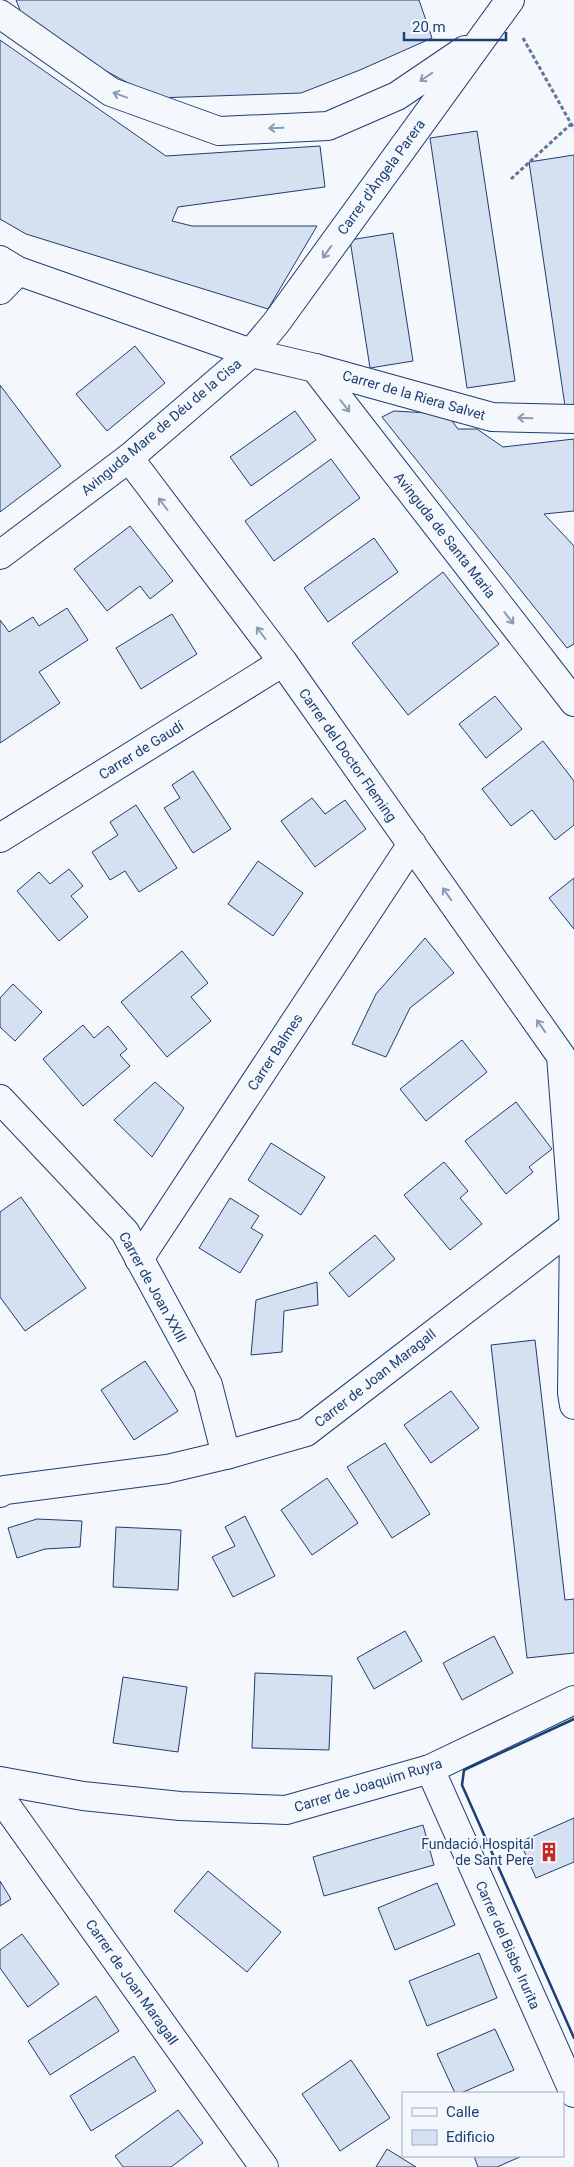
<svg xmlns="http://www.w3.org/2000/svg" width="574" height="2167" font-family="Roboto,sans-serif">
  <rect width="100%" height="100%" fill="#f4f7fb"/>
  <g fill="#d5e0f0" stroke="#1d3f73">
    <path d="M 16,0 L 419,0 L 432,38 L 360,70 L 301,93 L 156,98 L 67,50 L 24,20 Z"/>
    <path d="M 0,40 L 166,156 L 320,146 L 325,187 L 178,207 L 172,221 L 192,226 L 317,226 L 268,309 L 26,234 L 0,219 Z"/>
    <path d="M 477,131 L 515,381 L 467,388 L 430,138 Z"/>
    <path d="M 574,155 L 574,404 L 565,406 L 529,162 Z"/>
    <path d="M 393,233 L 413,361 L 370,368 L 350,240 Z"/>
    <path d="M 135,346 L 165,383 L 107,431 L 76,394 Z"/>
    <path d="M 0,385 L 61,466 L 0,512 Z"/>
    <path d="M 295,411 L 316,440 L 251,486 L 230,457 Z"/>
    <path d="M 394,411 L 447,414 L 458,429 L 477,429 L 503,447 L 574,439 L 574,511 L 544,514 L 574,546 L 574,644 L 567,648 L 382,417 Z"/>
    <path d="M 331,459 L 360,498 L 274,561 L 245,521 Z"/>
    <path d="M 130,526 L 173,581 L 150,599 L 140,586 L 107,611 L 74,569 Z"/>
    <path d="M 374,538 L 398,572 L 328,622 L 304,588 Z"/>
    <path d="M 443,572 L 499,644 L 408,715 L 352,643 Z"/>
    <path d="M 67,608 L 88,640 L 39,672 L 60,703 L 0,743 L 0,620 L 9,632 L 33,617 L 39,626 Z"/>
    <path d="M 172,614 L 197,654 L 141,689 L 116,648 Z"/>
    <path d="M 495,696 L 522,729 L 486,758 L 459,724 Z"/>
    <path d="M 543,741 L 574,781 L 574,825 L 555,840 L 532,810 L 511,826 L 482,789 Z"/>
    <path d="M 193,771 L 231,829 L 193,853 L 164,808 L 180,798 L 172,785 Z"/>
    <path d="M 312,798 L 325,814 L 345,800 L 366,829 L 315,867 L 281,821 Z"/>
    <path d="M 136,805 L 177,868 L 139,892 L 125,871 L 110,880 L 92,852 L 118,835 L 110,822 Z"/>
    <path d="M 258,861 L 303,893 L 273,936 L 228,904 Z"/>
    <path d="M 69,869 L 83,886 L 71,896 L 88,917 L 59,941 L 17,891 L 39,872 L 50,884 Z"/>
    <path d="M 574,878 L 574,929 L 549,898 Z"/>
    <path d="M 425,938 L 454,973 L 410,1008 L 386,1057 L 352,1044 L 376,994 Z"/>
    <path d="M 182,951 L 208,983 L 191,997 L 211,1021 L 167,1057 L 121,1002 Z"/>
    <path d="M 13,984 L 42,1012 L 15,1041 L 0,1027 L 0,998 Z"/>
    <path d="M 83,1025 L 94,1038 L 108,1026 L 127,1049 L 120,1055 L 130,1066 L 83,1106 L 43,1059 Z"/>
    <path d="M 462,1040 L 487,1072 L 426,1121 L 400,1089 Z"/>
    <path d="M 155,1082 L 184,1108 L 152,1157 L 114,1120 Z"/>
    <path d="M 516,1102 L 552,1149 L 529,1167 L 533,1172 L 506,1194 L 465,1141 Z"/>
    <path d="M 271,1143 L 325,1177 L 301,1215 L 248,1180 Z"/>
    <path d="M 444,1162 L 468,1191 L 460,1198 L 482,1224 L 450,1250 L 404,1195 Z"/>
    <path d="M 21,1197 L 86,1288 L 25,1331 L 0,1297 L 0,1212 Z"/>
    <path d="M 230,1198 L 259,1216 L 251,1228 L 263,1235 L 240,1273 L 199,1248 Z"/>
    <path d="M 375,1235 L 395,1259 L 349,1297 L 329,1273 Z"/>
    <path d="M 317,1282 L 318,1305 L 284,1311 L 282,1352 L 251,1355 L 256,1300 Z"/>
    <path d="M 535,1340 L 565,1600 L 574,1599 L 574,1653 L 527,1658 L 491,1345 Z"/>
    <path d="M 145,1361 L 178,1411 L 134,1440 L 101,1390 Z"/>
    <path d="M 451,1391 L 479,1428 L 431,1463 L 404,1425 Z"/>
    <path d="M 385,1443 L 430,1514 L 392,1538 L 347,1467 Z"/>
    <path d="M 327,1478 L 358,1523 L 312,1555 L 281,1510 Z"/>
    <path d="M 245,1516 L 275,1576 L 233,1597 L 212,1557 L 235,1546 L 225,1527 Z"/>
    <path d="M 37,1519 L 82,1521 L 80,1547 L 45,1549 L 17,1558 L 8,1528 Z"/>
    <path d="M 116,1527 L 181,1530 L 178,1590 L 113,1587 Z"/>
    <path d="M 405,1631 L 422,1661 L 374,1689 L 357,1658 Z"/>
    <path d="M 494,1636 L 513,1673 L 462,1700 L 443,1663 Z"/>
    <path d="M 255,1673 L 332,1676 L 329,1750 L 252,1748 Z"/>
    <path d="M 123,1677 L 187,1687 L 178,1752 L 113,1743 Z"/>
    <path d="M 574,1818 L 574,1862 L 536,1878 L 520,1842 Z"/>
    <path d="M 423,1825 L 434,1865 L 324,1896 L 313,1857 Z"/>
    <path d="M 208,1871 L 281,1932 L 247,1972 L 174,1911 Z"/>
    <path d="M 0,1881 L 11,1899 L 0,1906 Z"/>
    <path d="M 437,1883 L 455,1925 L 395,1950 L 378,1908 Z"/>
    <path d="M 22,1934 L 59,1984 L 28,2007 L 0,1968 L 0,1950 Z"/>
    <path d="M 479,1953 L 497,1998 L 427,2026 L 409,1981 Z"/>
    <path d="M 96,1996 L 119,2031 L 50,2075 L 28,2041 Z"/>
    <path d="M 495,2029 L 514,2070 L 461,2093 L 455,2093 L 437,2054 Z"/>
    <path d="M 134,2056 L 156,2091 L 91,2131 L 70,2096 Z"/>
    <path d="M 351,2060 L 390,2118 L 340,2151 L 302,2094 Z"/>
    <path d="M 178,2110 L 203,2143 L 171,2167 L 123,2167 L 115,2156 Z"/>
    <path d="M 387,2149 L 416,2167 L 376,2167 Z"/>
    <path d="M 474,2156 L 522,2156 L 497,2167 L 478,2167 Z"/>
  </g>
  <g fill="none" stroke-linecap="round" stroke-linejoin="round">
    <defs>
      <g id="minor">
        <path d="M 0,14 L 111,92 L 219,131 L 328,126 L 397,96 L 465,50"/>
        <path d="M 0,260 L 18,271 L 251,353 L 315,368 L 492,417 L 574,419"/>
        <path d="M 0,290 L 18,271"/>
        <path d="M 315,368 L 574,702"/>
        <path d="M 129,458 L 283,662 L 561,1056 L 574,1226 L 572,1393 L 574,1405"/>
        <path d="M 0,555 L 129,458 L 251,353 L 276,323 L 510,0"/>
        <path d="M 0,838 L 283,662"/>
        <path d="M 0,1099 L 125,1232 L 208,1385 L 226,1455"/>
        <path d="M 139,1259 L 412,844"/>
        <path d="M 0,1493 L 5,1490 L 167,1469 L 226,1455 L 306,1432 L 574,1226"/>
        <path d="M 430,1769 L 574,2093"/>
        <path d="M 0,1781 L 83,1796 L 180,1806 L 286,1810 L 430,1769 L 574,1700"/>
        <path d="M 0,1797 L 264,2167"/>
      </g>
    </defs>
    <use href="#minor" stroke="#1d3f73" stroke-width="30"/>
    <g stroke="#5e769c" stroke-width="3" stroke-dasharray="4 2.5" stroke-linecap="butt">
      <path d="M 523,38 L 574,129"/>
      <path d="M 511,179 L 571,124"/>
    </g>
    <use href="#minor" stroke="#f4f7fb" stroke-width="28"/>
    <path stroke="#1d3f73" stroke-width="2.5" d="M 574,1719 L 464,1770 L 462,1785 L 574,2038"/>
  </g>
  <defs><path id="oneway-shaft" d="M-6 0H5M1.5-3L5.5 0L1.5 3" fill="none" stroke-width="1.6" stroke-linecap="round" stroke-linejoin="round" transform="scale(1.25)"/></defs>
  <g stroke="#889bb7">
    <use href="#oneway-shaft" transform="translate(426 77) rotate(146)"/>
    <use href="#oneway-shaft" transform="translate(120 95) rotate(-160)"/>
    <use href="#oneway-shaft" transform="translate(276 128) rotate(178)"/>
    <use href="#oneway-shaft" transform="translate(327 252) rotate(126)"/>
    <use href="#oneway-shaft" transform="translate(345 406) rotate(52)"/>
    <use href="#oneway-shaft" transform="translate(525 418) rotate(-178)"/>
    <use href="#oneway-shaft" transform="translate(163 504) rotate(-127)"/>
    <use href="#oneway-shaft" transform="translate(509 618) rotate(52)"/>
    <use href="#oneway-shaft" transform="translate(261 633) rotate(-127)"/>
    <use href="#oneway-shaft" transform="translate(447 894) rotate(-125)"/>
    <use href="#oneway-shaft" transform="translate(541 1026) rotate(-125)"/>
  </g>
  <defs>
    <symbol id="building-bare" viewBox="-9 -9 18 18"><path d="M-4-6H4V6H1V3H-1V6H-4ZM-2.5-4.3h1.7v1.8h-1.7ZM.8-4.3h1.7v1.8H.8ZM-2.5-1h1.7V.8h-1.7ZM.8-1h1.7V.8H.8Z" fill="#c62828" stroke="#f4f7fb" stroke-width="2.5" paint-order="stroke"/></symbol>
  </defs>
  <g fill-rule="evenodd">
    <use href="#building-bare" x="535" y="1838" width="28" height="28"/>
  </g>
  <g text-anchor="middle" stroke-width="4" stroke-linejoin="round" paint-order="stroke">
    <g font-size="14" fill="#1d3f73" stroke="#f4f7fb">
      <text transform="translate(381 177) rotate(-54)" y="5">Carrer d'Àngela Parera</text>
      <text transform="translate(414 395) rotate(16)" y="5">Carrer de la Riera Salvet</text>
      <text transform="translate(161 427) rotate(-40)" y="5">Avinguda Mare de Déu de la Cisa</text>
      <text transform="translate(445 535) rotate(52)" y="5">Avinguda de Santa Maria</text>
      <text transform="translate(141 750) rotate(-32)" y="5">Carrer de Gaudí</text>
      <text transform="translate(348 755) rotate(55)" y="5">Carrer del Doctor Fleming</text>
      <text transform="translate(275 1052) rotate(-57)" y="5">Carrer Balmes</text>
      <text transform="translate(153 1287) rotate(61)" y="5">Carrer de Joan XXIII</text>
      <text transform="translate(375 1378) rotate(-38)" y="5">Carrer de Joan Maragall</text>
      <text transform="translate(368 1785) rotate(-17)" y="5">Carrer de Joaquim Ruyra</text>
      <text transform="translate(508 1945) rotate(66)" y="5">Carrer del Bisbe Irurita</text>
      <text transform="translate(132 1982) rotate(55)" y="5">Carrer de Joan Maragall</text>
    </g>
    <g font-size="14" fill="#1d3f73" stroke="#f4f7fb" text-anchor="end">
      <text x="534" y="1849">Fundació Hospital<tspan x="534" dy="16">de Sant Pere</tspan></text>
    </g>
  </g>
  <rect x="402" y="2092" width="162" height="65" fill="#f4f7fb" stroke="#9eadc5"/>
  <rect x="412" y="2108" width="25" height="8" fill="#f4f7fb" stroke="#9eadc5"/>
  <text x="446" y="2117" font-size="15" fill="#1d3f73">Calle</text>
  <rect x="412" y="2130" width="25" height="15" fill="#d5e0f0" stroke="#9eadc5"/>
  <text x="446" y="2142" font-size="15" fill="#1d3f73">Edificio</text>
  <path d="M404 32v8h102v-8" fill="none" stroke="#1d3f73" stroke-width="2.5"/>
  <text x="412" y="32" font-size="15" fill="#1d3f73" stroke="#f4f7fb" stroke-width="4" paint-order="stroke">20 m</text>
</svg>
